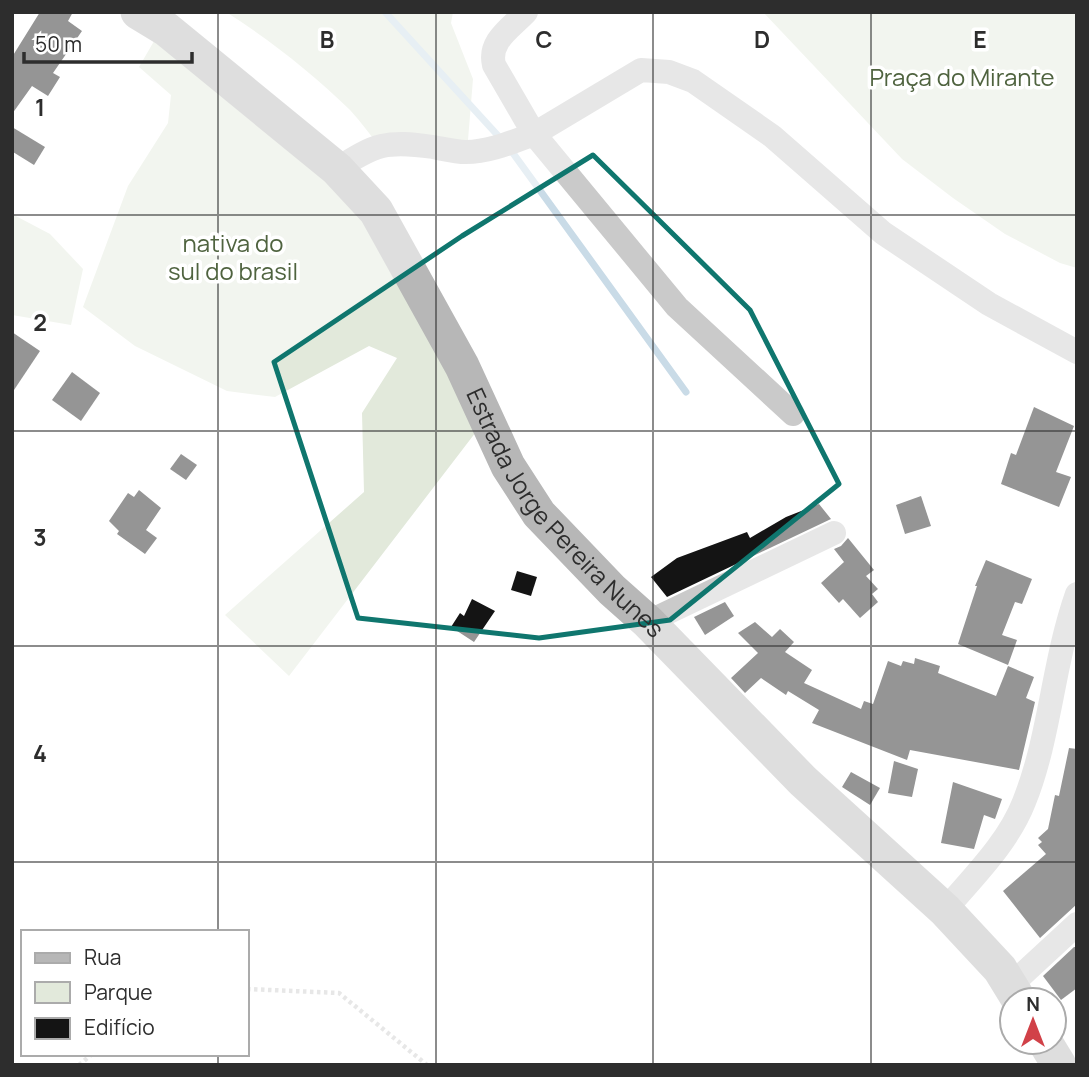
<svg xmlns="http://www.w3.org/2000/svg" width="1089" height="1077" font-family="Manrope,sans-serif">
  <rect width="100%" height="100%" fill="#fff"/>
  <g fill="#e2e9db">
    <path d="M 226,12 L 453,12 L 451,23 L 473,79 L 468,140 L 381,148 C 371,136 361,122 350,110 C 313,74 270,40 226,12 Z"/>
    <path d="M 763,12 L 1077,12 L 1077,268 L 1060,263 L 1005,234 L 953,198 L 902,159 Z"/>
    <path d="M 157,36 L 351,198 L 479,428 L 289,676 L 225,615 L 364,492 L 362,413 L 397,358 L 369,346 L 275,397 L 227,391 L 135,346 L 83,307 L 128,186 L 168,123 L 171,95 L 139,67 Z"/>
    <path d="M 12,214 L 50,234 L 83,269 L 71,325 L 12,315 Z"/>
  </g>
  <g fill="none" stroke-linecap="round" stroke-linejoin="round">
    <g stroke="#c9dbe7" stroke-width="7">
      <path d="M 385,12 L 502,140"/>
      <path d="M 510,149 L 686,392"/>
    </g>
  </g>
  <g fill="#141414">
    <path d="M 40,12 L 73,12 L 68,21 L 82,31 L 53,73 L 60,77 L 48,96 L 32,86 L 12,114 L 12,57 Z"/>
    <path d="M 12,127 L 45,147 L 34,165 L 13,152 Z"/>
    <path d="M 12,332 L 40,351 L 12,393 Z"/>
    <path d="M 72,372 L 100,393 L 81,421 L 52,400 Z"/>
    <path d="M 1034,407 L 1074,426 L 1056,472 L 1071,477 L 1059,507 L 1001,484 L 1011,453 L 1016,455 Z"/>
    <path d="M 181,454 L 197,465 L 186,480 L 170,469 Z"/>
    <path d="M 139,490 L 161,508 L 146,530 L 157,538 L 145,554 L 117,534 L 119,531 L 109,521 L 128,493 L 134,497 Z"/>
    <path d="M 921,496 L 931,526 L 905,534 L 896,505 Z"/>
    <path d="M 819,504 L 831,519 L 667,597 L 651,577 L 677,558 L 747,532 L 750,538 L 786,517 Z"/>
    <path d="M 848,538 L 874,570 L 866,576 L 878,589 L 872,594 L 878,602 L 860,618 L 843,599 L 839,603 L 821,583 L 844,562 L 834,549 L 841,546 Z"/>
    <path d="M 986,560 L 1032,579 L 1022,604 L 1015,602 L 1002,635 L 1017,640 L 1008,665 L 958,644 L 977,586 L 975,586 Z"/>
    <path d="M 517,571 L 537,577 L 531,596 L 511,590 Z"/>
    <path d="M 472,599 L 495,611 L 474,642 L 451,627 L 460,613 L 464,616 Z"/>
    <path d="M 725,602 L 734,616 L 705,635 L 694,617 Z"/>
    <path d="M 755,622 L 772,637 L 780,629 L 794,642 L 785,652 L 812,670 L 804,683 L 861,709 L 864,701 L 873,704 L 888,661 L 901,666 L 903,661 L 914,664 L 915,658 L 940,666 L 938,673 L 996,696 L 1008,666 L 1034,677 L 1026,698 L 1035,702 L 1019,770 L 910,750 L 907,760 L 812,723 L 819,710 L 788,691 L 786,695 L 761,678 L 745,693 L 731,678 L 758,653 L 738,633 Z"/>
    <path d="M 1069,748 L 1077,749 L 1077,904 L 1040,938 L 1003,891 L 1046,854 L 1038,845 L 1042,842 L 1038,838 L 1048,829 L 1055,795 L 1059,796 Z"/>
    <path d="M 894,761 L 918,769 L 912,797 L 888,793 Z"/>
    <path d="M 851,772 L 880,788 L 870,805 L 842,787 Z"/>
    <path d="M 953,782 L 1002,799 L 995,819 L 984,815 L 974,849 L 941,843 Z"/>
    <path d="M 1074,947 L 1077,947 L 1077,988 L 1061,1000 L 1043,976 Z"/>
  </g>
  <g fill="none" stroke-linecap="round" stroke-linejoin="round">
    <g stroke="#cacaca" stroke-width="4.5" stroke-dasharray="3.5 3.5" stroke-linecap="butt">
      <path d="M 247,989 L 339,993 L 427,1065"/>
      <path d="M 79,1065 L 92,1054"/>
    </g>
    <g stroke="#cacaca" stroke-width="24">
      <path d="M 526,12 C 511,28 488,41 494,65 L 534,134 L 641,70 L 669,72 L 693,81 L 772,136 L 883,233 L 989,304 L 1077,352"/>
      <path d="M 337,169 C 375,144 387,140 433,147 C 444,149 455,152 466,152 C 489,152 512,142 534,134 L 677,307 L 793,414"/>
      <path d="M 648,622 L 834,533"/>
      <path d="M 945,910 C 973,877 1008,843 1024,802 C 1050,738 1053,662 1077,594"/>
      <path d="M 1010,986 L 1077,924"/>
    </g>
    <g stroke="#b7b7b7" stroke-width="35">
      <path id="s1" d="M 138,12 L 166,29 L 337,169 L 376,211 L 462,366 L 508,466 L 539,514 L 612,590 L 648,622 L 803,781 L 945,910 L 1000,969 L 1019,1000"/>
      <path d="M 1045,1042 L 1059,1065"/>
    </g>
  </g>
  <path d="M0 0H1089V1077H0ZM 593,155 L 750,310 L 839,484 L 670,620 L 539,638 L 358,618 L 274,362 L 462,236 Z" fill="#fff" fill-opacity=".55" fill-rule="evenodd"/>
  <path fill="none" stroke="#0f766e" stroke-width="5" stroke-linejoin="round" d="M 593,155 L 750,310 L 839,484 L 670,620 L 539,638 L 358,618 L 274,362 L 462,236 Z"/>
  <path fill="none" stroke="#2d2d2d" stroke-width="2" stroke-opacity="0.55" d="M 218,12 L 218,932M 436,12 L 436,1065M 653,12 L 653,1065M 871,12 L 871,1065M 12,215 L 1077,215M 12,431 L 1077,431M 12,646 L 1077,646M 12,862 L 1077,862M 218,1054 L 218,1065"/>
  <g text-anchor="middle" stroke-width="7" stroke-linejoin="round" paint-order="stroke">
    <g font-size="24" fill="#4f633f" stroke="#fff">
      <text x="962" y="86">Praça do Mirante</text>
      <text x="233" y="252">nativa do<tspan x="233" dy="28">sul do brasil</tspan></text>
    </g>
    <g font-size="24" fill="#2d2d2d" stroke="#fff">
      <text dy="8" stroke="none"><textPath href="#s1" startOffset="670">Estrada Jorge Pereira Nunes</textPath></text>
    </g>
  </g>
  <g font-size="23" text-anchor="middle" font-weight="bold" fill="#2d2d2d" stroke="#fff" stroke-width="7" stroke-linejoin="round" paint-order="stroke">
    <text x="327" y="48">B</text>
    <text x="544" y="48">C</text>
    <text x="762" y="48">D</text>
    <text x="980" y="48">E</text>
    <text x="40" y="116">1</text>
    <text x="40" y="331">2</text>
    <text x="40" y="546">3</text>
    <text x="40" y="762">4</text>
  </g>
  <rect width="1089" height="1077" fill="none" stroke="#2d2d2d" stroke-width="28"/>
  <rect x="21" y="930" width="228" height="126" fill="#ffffff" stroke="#ababab" stroke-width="2"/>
  <rect x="35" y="953" width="35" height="10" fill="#b7b7b7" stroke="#ababab" stroke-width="2"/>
  <text x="84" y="965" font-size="21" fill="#2d2d2d">Rua</text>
  <rect x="35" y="982" width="35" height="21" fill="#e2e9db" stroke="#ababab" stroke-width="2"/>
  <text x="84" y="1000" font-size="21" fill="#2d2d2d">Parque</text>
  <rect x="35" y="1018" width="35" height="21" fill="#141414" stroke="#ababab" stroke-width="2"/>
  <text x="84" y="1035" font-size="21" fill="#2d2d2d">Edifício</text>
  <g transform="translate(1033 1021)"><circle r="33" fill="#ffffff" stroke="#ababab" stroke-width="2"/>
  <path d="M0-5L12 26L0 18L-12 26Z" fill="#d14148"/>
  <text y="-10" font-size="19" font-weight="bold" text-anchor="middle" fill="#2d2d2d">N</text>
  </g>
  <path d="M24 52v10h168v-10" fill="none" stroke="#2d2d2d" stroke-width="3.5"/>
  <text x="35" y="52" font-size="21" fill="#2d2d2d" stroke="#ffffff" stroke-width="5" paint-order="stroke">50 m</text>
</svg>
